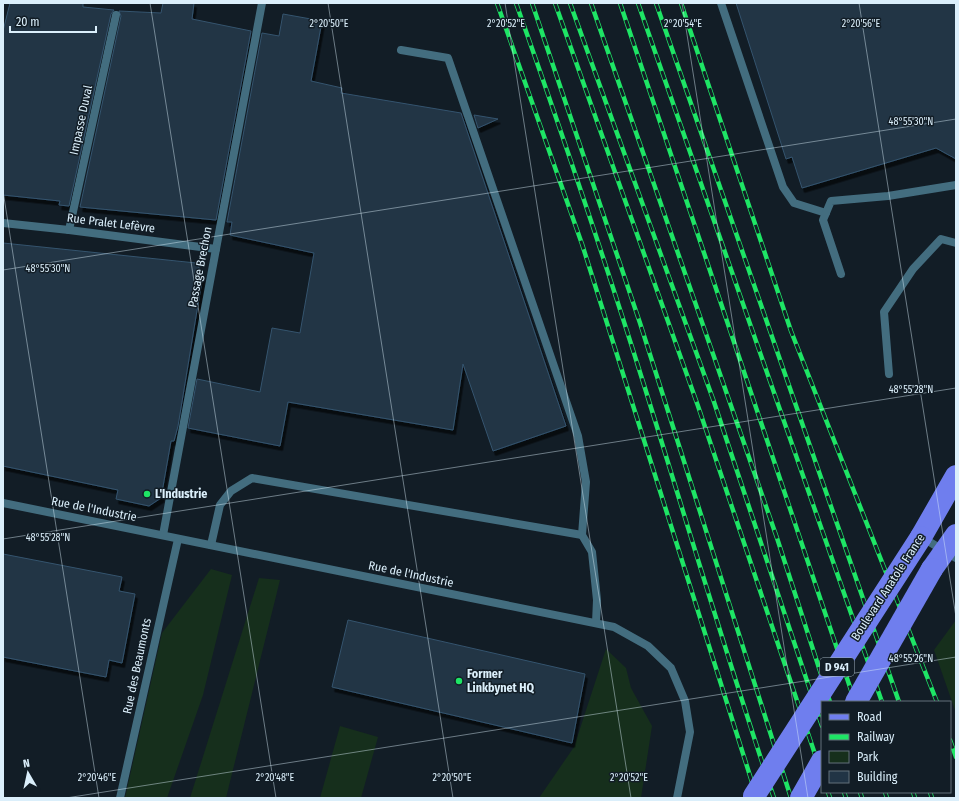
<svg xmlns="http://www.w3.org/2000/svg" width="959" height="801" font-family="'Fira Sans Condensed',sans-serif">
  <defs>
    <filter id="shadow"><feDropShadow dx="2.5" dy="4.5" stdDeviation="0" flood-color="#0009"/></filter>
  </defs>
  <rect width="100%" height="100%" fill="#121d26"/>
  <g fill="#162f1c">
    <path d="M 211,569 L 232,575 L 203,695 L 167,798 L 125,798 L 162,633 Z"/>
    <path d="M 259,578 L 280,580 L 226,798 L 190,798 Z"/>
    <path d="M 956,620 L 956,713 L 934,650 Z"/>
    <path d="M 606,649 L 626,668 L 631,688 L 652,726 L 641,798 L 539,798 L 574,747 Z"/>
    <path d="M 340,726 L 378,737 L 361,798 L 320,798 Z"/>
  </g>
  <g fill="#213445" stroke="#35546e" filter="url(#shadow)">
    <path d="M 10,3 L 83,3 L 83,7 L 114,10 L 111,14 L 69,206 L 59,205 L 60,201 L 3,195 L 3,31 Z"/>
    <path d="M 163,3 L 194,3 L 192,19 L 251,31 L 216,220 L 80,207 L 121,16 L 119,11 L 161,13 Z"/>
    <path d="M 736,3 L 956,3 L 956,159 L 936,148 L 802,188 L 792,157 L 786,159 Z"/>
    <path d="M 283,14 L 322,21 L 311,81 L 342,88 L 341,93 L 461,113 L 566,426 L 493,451 L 463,364 L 453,430 L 288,402 L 280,446 L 188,428 L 197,379 L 260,392 L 272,328 L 300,333 L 314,253 L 230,235 L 232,222 L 227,222 L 262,33 L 279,36 Z"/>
    <path d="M 474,115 L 498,119 L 478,128 Z"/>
    <path d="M 3,243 L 196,263 L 203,274 L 178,426 L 174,441 L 171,441 L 161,498 L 149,506 L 116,499 L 118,490 L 3,466 Z"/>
    <path d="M 3,554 L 122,577 L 119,591 L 135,594 L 122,663 L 109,660 L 106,677 L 3,657 Z"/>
    <path d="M 348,620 L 585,674 L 572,743 L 332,687 Z"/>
  </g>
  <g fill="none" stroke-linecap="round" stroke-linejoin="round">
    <g stroke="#436d7f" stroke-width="8">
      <path d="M 721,3 L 783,187 L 794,203 L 826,213"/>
      <path d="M 401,50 L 448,58 L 578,436 L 586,482 L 582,535"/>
      <path d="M 69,230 L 116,15"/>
      <path d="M 216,249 L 262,3"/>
      <path d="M 841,274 L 823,220 L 831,201 L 888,196 L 956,185"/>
      <path d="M 889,374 L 884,312 L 913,269 L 941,239 L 956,243"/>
      <path d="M 211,545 L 220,505 L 231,491 L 252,478 L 582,535 L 592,552 L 597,600 L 596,623"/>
    </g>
    <g stroke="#436d7f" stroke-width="8">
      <path d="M 3,223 L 69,230 L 216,249 L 163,535"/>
      <path d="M 3,503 L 614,627 L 648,646 L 671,668 L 685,701 L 690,732 L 677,798"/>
      <path d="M 923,538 L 956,558"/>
      <path d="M 120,798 L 178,539"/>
    </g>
    <g stroke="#6f7eee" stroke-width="22">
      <path d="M 921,537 L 956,476"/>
      <path d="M 932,569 L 956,535"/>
    </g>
    <defs>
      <g id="rail">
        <path d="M 497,3 L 582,244 L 757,798"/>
        <path d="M 516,3 C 561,130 604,257 644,385 C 687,523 728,661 774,798"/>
        <path d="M 532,3 L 640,323 L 791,798"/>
        <path d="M 555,3 L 698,406 L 822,775"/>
        <path d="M 570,3 L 713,399 L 822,726"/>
        <path d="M 591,3 L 777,538 L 830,702"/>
        <path d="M 620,3 L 855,702"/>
        <path d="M 638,3 L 882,702"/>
        <path d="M 656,3 L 899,702"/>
        <path d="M 681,3 L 791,331 L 937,702"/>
        <path d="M 950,740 L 956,757"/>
        <path d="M 828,792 L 830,798"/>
        <path d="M 844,792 L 846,798"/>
        <path d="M 860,792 L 862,798"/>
        <path d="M 885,792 L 887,798"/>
        <path d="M 913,792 L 915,798"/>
        <path d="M 930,792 L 932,798"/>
      </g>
    </defs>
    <use href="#rail" stroke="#1ee565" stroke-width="4.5"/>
    <use href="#rail" stroke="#121d26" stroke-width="3" stroke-dasharray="9" stroke-linecap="butt"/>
    <g stroke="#6f7eee" stroke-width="22">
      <path d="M 856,702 L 932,569"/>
      <path d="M 754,796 L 921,537"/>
      <path d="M 801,798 L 822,761"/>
    </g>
  </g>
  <path fill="none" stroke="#dbeffb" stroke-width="1" stroke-opacity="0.45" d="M 150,3 L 276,798M 328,3 L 453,798M 505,3 L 631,798M 682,3 L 808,798M 859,3 L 956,617M 3,191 L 99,798M 3,270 L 956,119M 3,539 L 956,388M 66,798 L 956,657"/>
  <g fill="#1ee565" stroke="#121d26" stroke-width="1.5">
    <circle cx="147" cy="494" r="4"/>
    <circle cx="459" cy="681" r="4"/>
  </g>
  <g text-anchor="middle" stroke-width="3" stroke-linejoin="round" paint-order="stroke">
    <rect fill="#121d26" stroke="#9fb0bb" stroke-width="1" x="820" y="658" width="34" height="18" rx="3"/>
    <g font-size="11" font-weight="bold" fill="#dbeffb">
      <text x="837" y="671">D 941</text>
    </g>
    <g font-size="12" fill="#dbeffb" stroke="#121d26">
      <text transform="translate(81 120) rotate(-78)" y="4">Impasse Duval</text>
      <text transform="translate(111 223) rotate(7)" y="4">Rue Pralet Lefèvre</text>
      <text transform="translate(200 267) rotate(-79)" y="4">Passage Brechon</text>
      <text transform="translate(94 509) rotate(11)" y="4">Rue de l'Industrie</text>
      <text transform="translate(411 574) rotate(12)" y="4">Rue de l'Industrie</text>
      <text transform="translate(888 587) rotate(-57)" y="4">Boulevard Anatole France</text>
      <text transform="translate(137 666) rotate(-78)" y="4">Rue des Beaumonts</text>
    </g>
    <g font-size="12" font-weight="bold" fill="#dbeffb" stroke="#121d26" text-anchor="start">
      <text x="155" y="498">L'Industrie</text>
      <text x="467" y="678">Former<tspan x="467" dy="14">Linkbynet HQ</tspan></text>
    </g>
  </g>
  <g font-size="10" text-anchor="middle" fill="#dbeffb" stroke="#121d26" stroke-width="3" stroke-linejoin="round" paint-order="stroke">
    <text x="329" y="27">2°20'50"E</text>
    <text x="506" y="27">2°20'52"E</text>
    <text x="683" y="27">2°20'54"E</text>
    <text x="861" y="27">2°20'56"E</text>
    <text x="911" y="125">48°55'30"N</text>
    <text x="48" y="272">48°55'30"N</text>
    <text x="911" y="393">48°55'28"N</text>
    <text x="48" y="541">48°55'28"N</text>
    <text x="911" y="662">48°55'26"N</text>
    <text x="97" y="781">2°20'46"E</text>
    <text x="275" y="781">2°20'48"E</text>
    <text x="452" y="781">2°20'50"E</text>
    <text x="629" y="781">2°20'52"E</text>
  </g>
  <rect width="959" height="801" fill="none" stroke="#dbeffb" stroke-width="8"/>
  <rect x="821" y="701" width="130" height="92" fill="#121d26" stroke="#62717b"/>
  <rect x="829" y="714" width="20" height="6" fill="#6f7eee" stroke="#62717b"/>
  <text x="857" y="721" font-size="12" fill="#dbeffb">Road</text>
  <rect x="829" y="734" width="20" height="6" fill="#1ee565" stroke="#62717b"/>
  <text x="857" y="741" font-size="12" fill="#dbeffb">Railway</text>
  <rect x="829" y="751" width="20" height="12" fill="#162f1c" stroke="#62717b"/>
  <text x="857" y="761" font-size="12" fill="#dbeffb">Park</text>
  <rect x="829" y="771" width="20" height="12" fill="#213445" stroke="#62717b"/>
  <text x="857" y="781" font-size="12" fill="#dbeffb">Building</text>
  <g transform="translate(28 773) rotate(351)" stroke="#121d26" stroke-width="3" paint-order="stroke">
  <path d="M0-3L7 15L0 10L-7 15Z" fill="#dbeffb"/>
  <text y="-6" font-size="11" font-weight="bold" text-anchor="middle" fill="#dbeffb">N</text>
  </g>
  <path d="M10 26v6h86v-6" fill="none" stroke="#dbeffb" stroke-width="2"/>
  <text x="16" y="26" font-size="12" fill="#dbeffb" stroke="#121d26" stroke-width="3" paint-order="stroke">20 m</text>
</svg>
